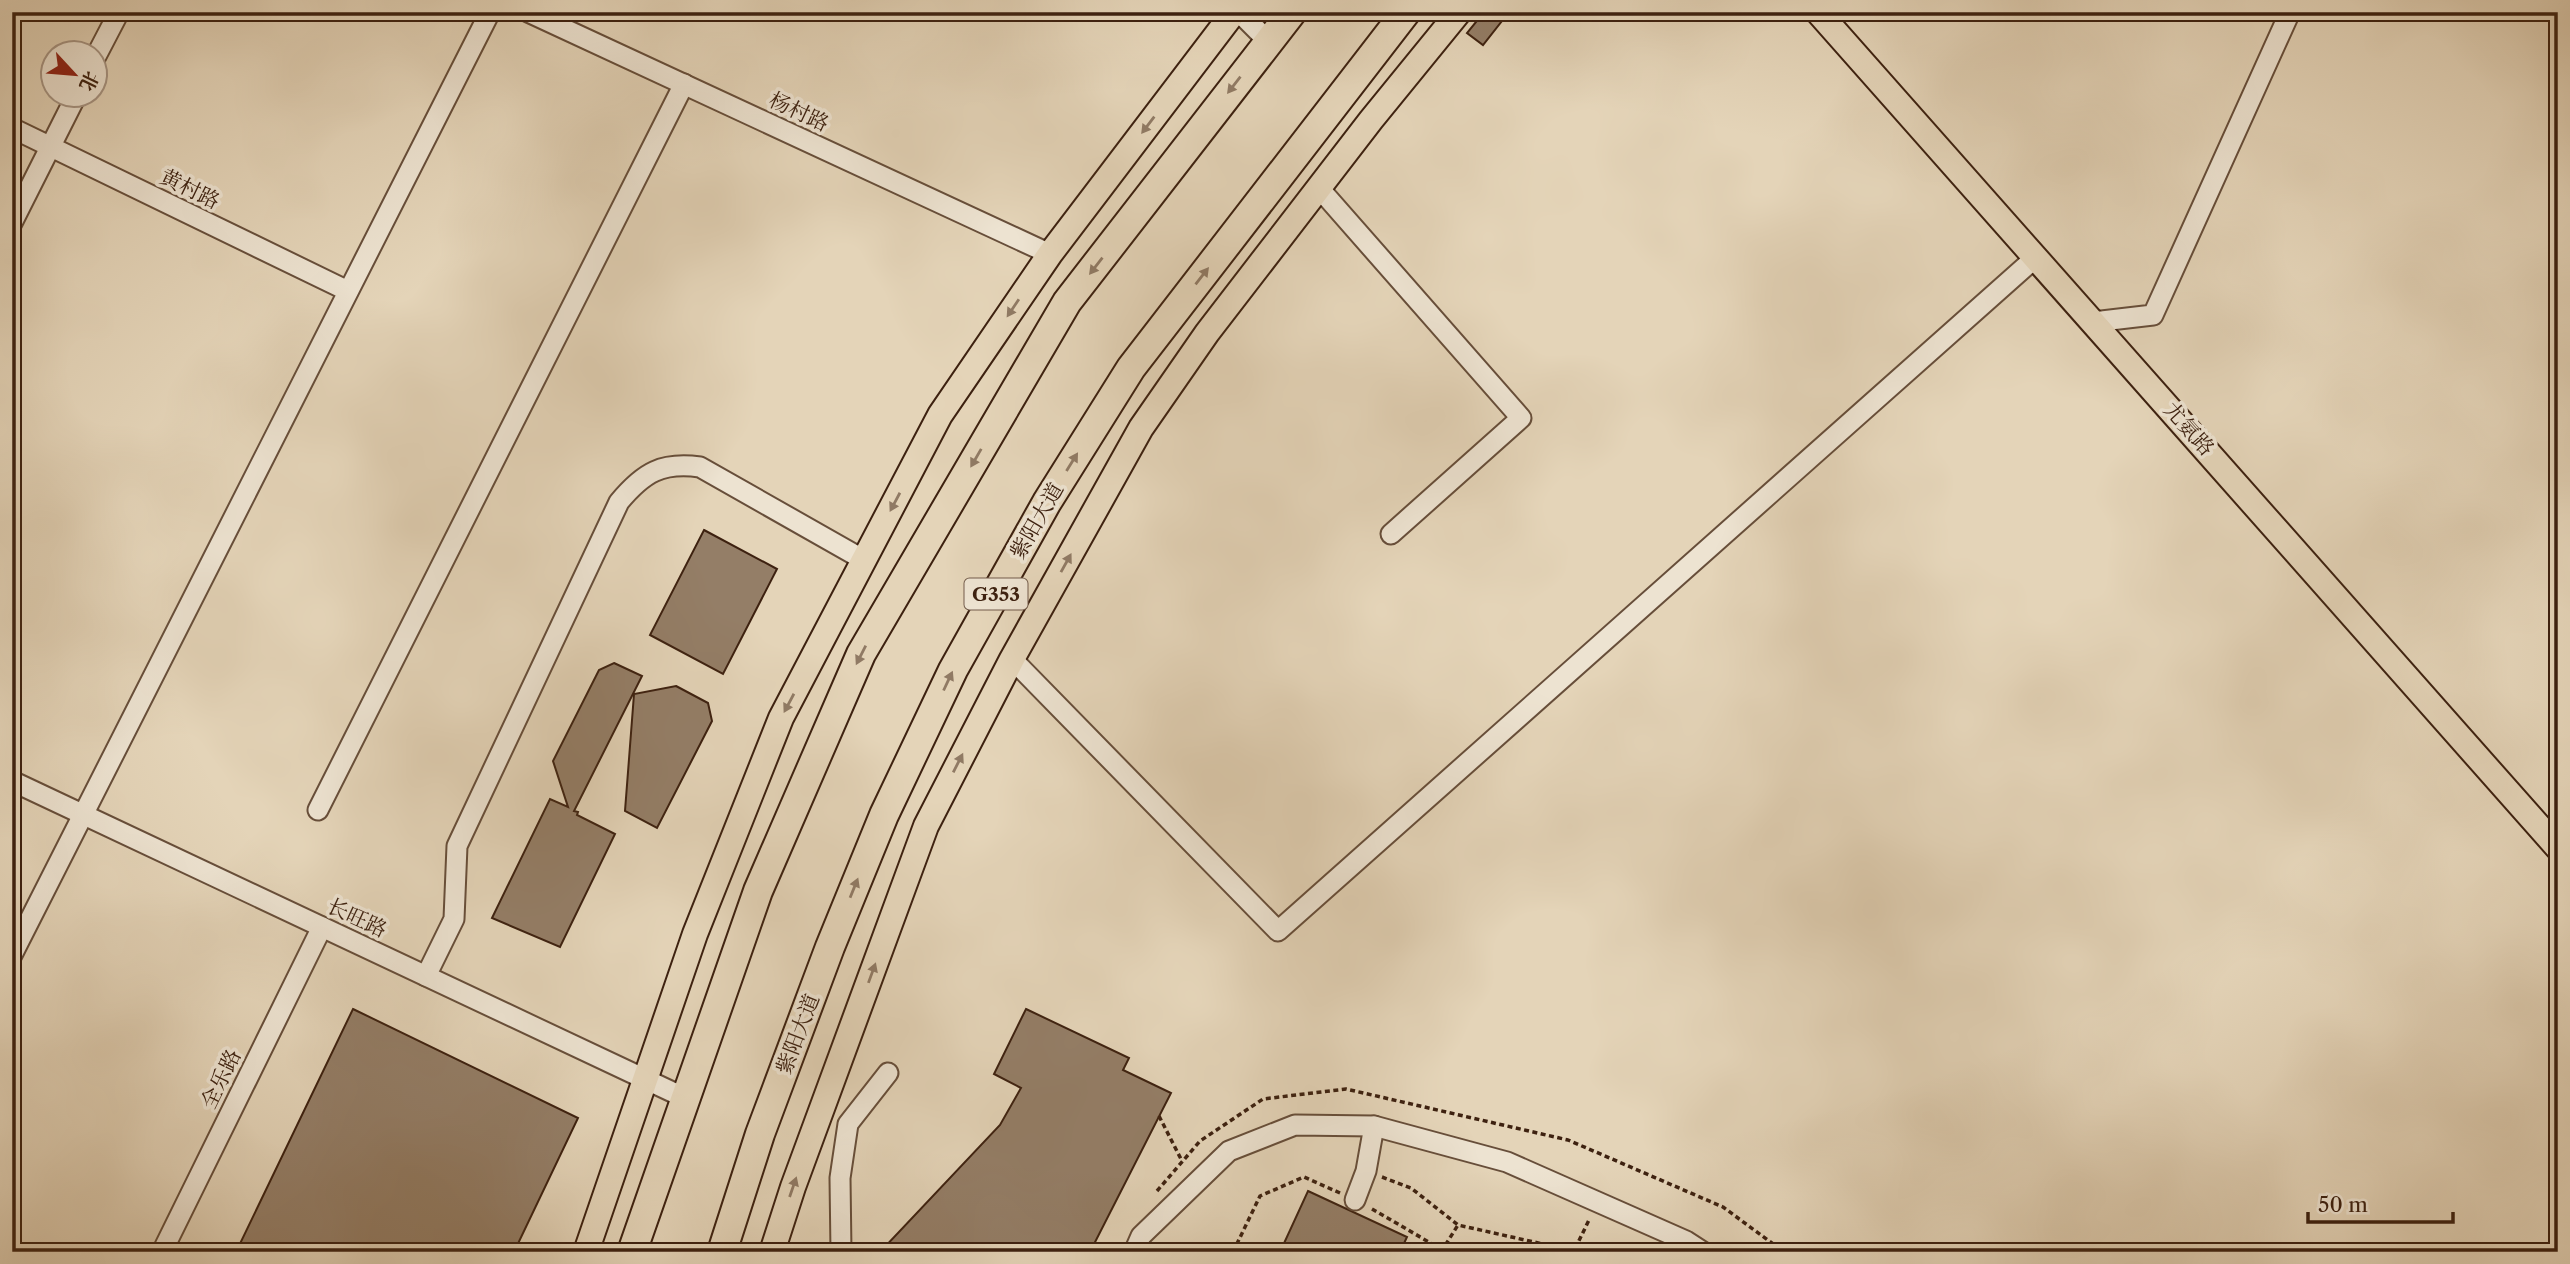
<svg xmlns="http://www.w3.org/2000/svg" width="2570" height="1264" font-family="'Libre Caslon Text','Noto Serif SC',serif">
  <rect width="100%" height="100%" fill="#e4d4b8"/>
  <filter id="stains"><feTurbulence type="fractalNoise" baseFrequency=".00286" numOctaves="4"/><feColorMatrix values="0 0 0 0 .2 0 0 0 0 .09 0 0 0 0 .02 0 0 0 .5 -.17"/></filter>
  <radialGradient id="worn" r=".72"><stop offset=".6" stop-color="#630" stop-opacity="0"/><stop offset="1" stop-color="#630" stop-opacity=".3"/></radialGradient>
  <g fill="#947e67" stroke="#3d2110" stroke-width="2">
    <path d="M 1484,12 L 1509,12 L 1483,45 L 1467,33 Z"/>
    <path d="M 704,530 L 777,569 L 723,674 L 650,635 Z"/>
    <path d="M 614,663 L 642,676 L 574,811 L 578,812 L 577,815 L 615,834 L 560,947 L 492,918 L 550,799 L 568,807 L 553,761 L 599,670 Z"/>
    <path d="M 676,686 L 708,703 L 712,721 L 657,828 L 625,811 L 634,694 Z"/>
    <path d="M 353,1009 L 578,1118 L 514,1252 L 236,1252 Z"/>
    <path d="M 1026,1009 L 1129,1058 L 1123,1070 L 1171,1093 L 1090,1252 L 880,1252 L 1000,1125 L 1021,1088 L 994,1074 Z"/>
    <path d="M 1308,1191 L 1407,1237 L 1400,1252 L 1280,1252 Z"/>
  </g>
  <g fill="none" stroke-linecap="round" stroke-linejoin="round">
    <defs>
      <g id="minor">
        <path d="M 528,12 L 1050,254"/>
        <path d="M 1239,12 L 1268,41"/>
        <path d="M 94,60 L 119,12"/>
        <path d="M 12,128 L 348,291"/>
        <path d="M 1319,188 L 1521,418 L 1391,534"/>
        <path d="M 12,223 L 77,94"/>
        <path d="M 2093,322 L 2153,315 L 2290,12"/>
        <path d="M 1012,659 L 1278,931 L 2035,258"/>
        <path d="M 12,781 L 683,1097"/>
        <path d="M 318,810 L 684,84"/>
        <path d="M 12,955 L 490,12"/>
        <path d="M 426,976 L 454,919 L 457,846 L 619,502 C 644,472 662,462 700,467 L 864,560"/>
        <path d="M 1355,1200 L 1366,1171 L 1374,1126"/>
        <path d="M 162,1252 L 322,927"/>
        <path d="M 841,1252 L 840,1178 L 848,1124 L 888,1073"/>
        <path d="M 1134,1252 L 1141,1236 L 1229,1151 L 1295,1125 L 1374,1126 L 1507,1162 L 1686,1241 L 1703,1252"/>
      </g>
      <g id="major">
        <path d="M 1818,12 L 2558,848"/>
        <path d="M 586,1252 L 695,934 L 781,718 L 940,415 L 1050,254 L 1234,12"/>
        <path d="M 772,1252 L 793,1187 L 926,826 L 1012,659 L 1141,428 L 1207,333 L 1371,120 L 1459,12"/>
      </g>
      <g id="highway">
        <path d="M 632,1252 L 758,891 L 861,654 L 1067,302 L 1292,12"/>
        <path d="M 722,1252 L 760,1134 L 830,947 L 884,815 L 953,670 L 1047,502 L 1131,368 L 1406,12"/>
      </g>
    </defs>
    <use href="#minor" stroke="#674e3a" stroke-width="23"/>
    <use href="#major" stroke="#3d2110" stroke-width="28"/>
    <use href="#highway" stroke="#3d2110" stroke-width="32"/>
    <g stroke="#3d2110" stroke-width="3.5" stroke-dasharray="5 3.5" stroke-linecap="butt">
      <path d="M 1623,12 L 1623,17"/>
      <path d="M 1159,1116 L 1182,1161"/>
      <path d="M 1382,1177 L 1411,1188 L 1458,1225 L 1574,1251 L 1589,1220"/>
      <path d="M 1157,1191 L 1200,1141 L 1263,1099 L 1346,1089 L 1568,1140 L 1723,1207 L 1784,1252"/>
      <path d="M 1372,1209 L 1446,1252"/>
      <path d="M 1233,1252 L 1260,1196 L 1304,1177 L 1340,1193"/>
      <path d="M 1441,1252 L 1458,1225"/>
    </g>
    <use href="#minor" stroke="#ede3d1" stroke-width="19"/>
    <use href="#major" stroke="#e4d4b8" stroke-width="24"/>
    <use href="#highway" stroke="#e4d4b8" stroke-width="28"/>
  </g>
  <defs><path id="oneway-solid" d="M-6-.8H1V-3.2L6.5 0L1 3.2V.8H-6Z" transform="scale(1.75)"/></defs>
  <g fill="#907a64">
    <use href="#oneway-solid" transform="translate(1234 85) rotate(128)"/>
    <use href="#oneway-solid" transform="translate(1148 125) rotate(127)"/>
    <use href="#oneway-solid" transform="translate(1096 266) rotate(128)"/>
    <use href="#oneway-solid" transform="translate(1202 276) rotate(-52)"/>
    <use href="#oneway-solid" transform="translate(1013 308) rotate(124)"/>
    <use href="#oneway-solid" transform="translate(976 458) rotate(120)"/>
    <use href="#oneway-solid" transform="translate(1072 462) rotate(-58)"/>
    <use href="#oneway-solid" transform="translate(895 502) rotate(118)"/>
    <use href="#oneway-solid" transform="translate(1066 563) rotate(-61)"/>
    <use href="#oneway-solid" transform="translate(861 655) rotate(117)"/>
    <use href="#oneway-solid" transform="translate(948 681) rotate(-65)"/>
    <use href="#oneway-solid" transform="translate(789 703) rotate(118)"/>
    <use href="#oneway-solid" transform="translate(958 763) rotate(-63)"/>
    <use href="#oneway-solid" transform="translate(854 888) rotate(-68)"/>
    <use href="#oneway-solid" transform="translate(872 973) rotate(-70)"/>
    <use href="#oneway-solid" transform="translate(793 1187) rotate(-71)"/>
  </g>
  <g text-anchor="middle" stroke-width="7" stroke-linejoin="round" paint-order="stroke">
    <rect fill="#ede3d1" stroke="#725b4a" stroke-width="2" x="964.5" y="578.5" width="63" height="31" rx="5"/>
    <g font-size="19" font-weight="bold" fill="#3d2110">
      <text x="996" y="601">G353</text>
    </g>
    <g font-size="21" fill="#3d2110" stroke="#ede3d1">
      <text transform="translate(799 112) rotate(25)" y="7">杨村路</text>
      <text transform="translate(190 189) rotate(26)" y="7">黄村路</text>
      <text transform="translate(2189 429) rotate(48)" y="7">尤氨路</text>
      <text transform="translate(1037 521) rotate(-60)" y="7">紫阳大道</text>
      <text transform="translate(357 918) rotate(25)" y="7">长旺路</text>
      <text transform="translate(798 1034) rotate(-69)" y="7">紫阳大道</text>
      <text transform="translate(221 1079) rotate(-64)" y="7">全乐路</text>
    </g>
  </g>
  <rect width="2570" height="1264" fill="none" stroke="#e4d4b8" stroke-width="42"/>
  <rect x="14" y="14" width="2542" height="1236" fill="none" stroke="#3d2110" stroke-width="3.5"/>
  <rect x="21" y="21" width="2528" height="1222" fill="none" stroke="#3d2110" stroke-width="2"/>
  <g transform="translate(74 74) rotate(116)"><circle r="33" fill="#ede3d1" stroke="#a79584" stroke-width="2"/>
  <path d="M0-5L12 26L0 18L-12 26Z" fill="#8f2418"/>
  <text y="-10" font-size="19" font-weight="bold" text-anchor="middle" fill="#3d2110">北</text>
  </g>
  <path d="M2308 1212v10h145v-10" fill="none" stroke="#3d2110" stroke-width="3.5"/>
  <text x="2318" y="1212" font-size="21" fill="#3d2110" stroke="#ede3d1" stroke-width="5" paint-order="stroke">50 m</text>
  <rect width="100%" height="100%" filter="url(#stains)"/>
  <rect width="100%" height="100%" fill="url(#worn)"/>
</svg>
